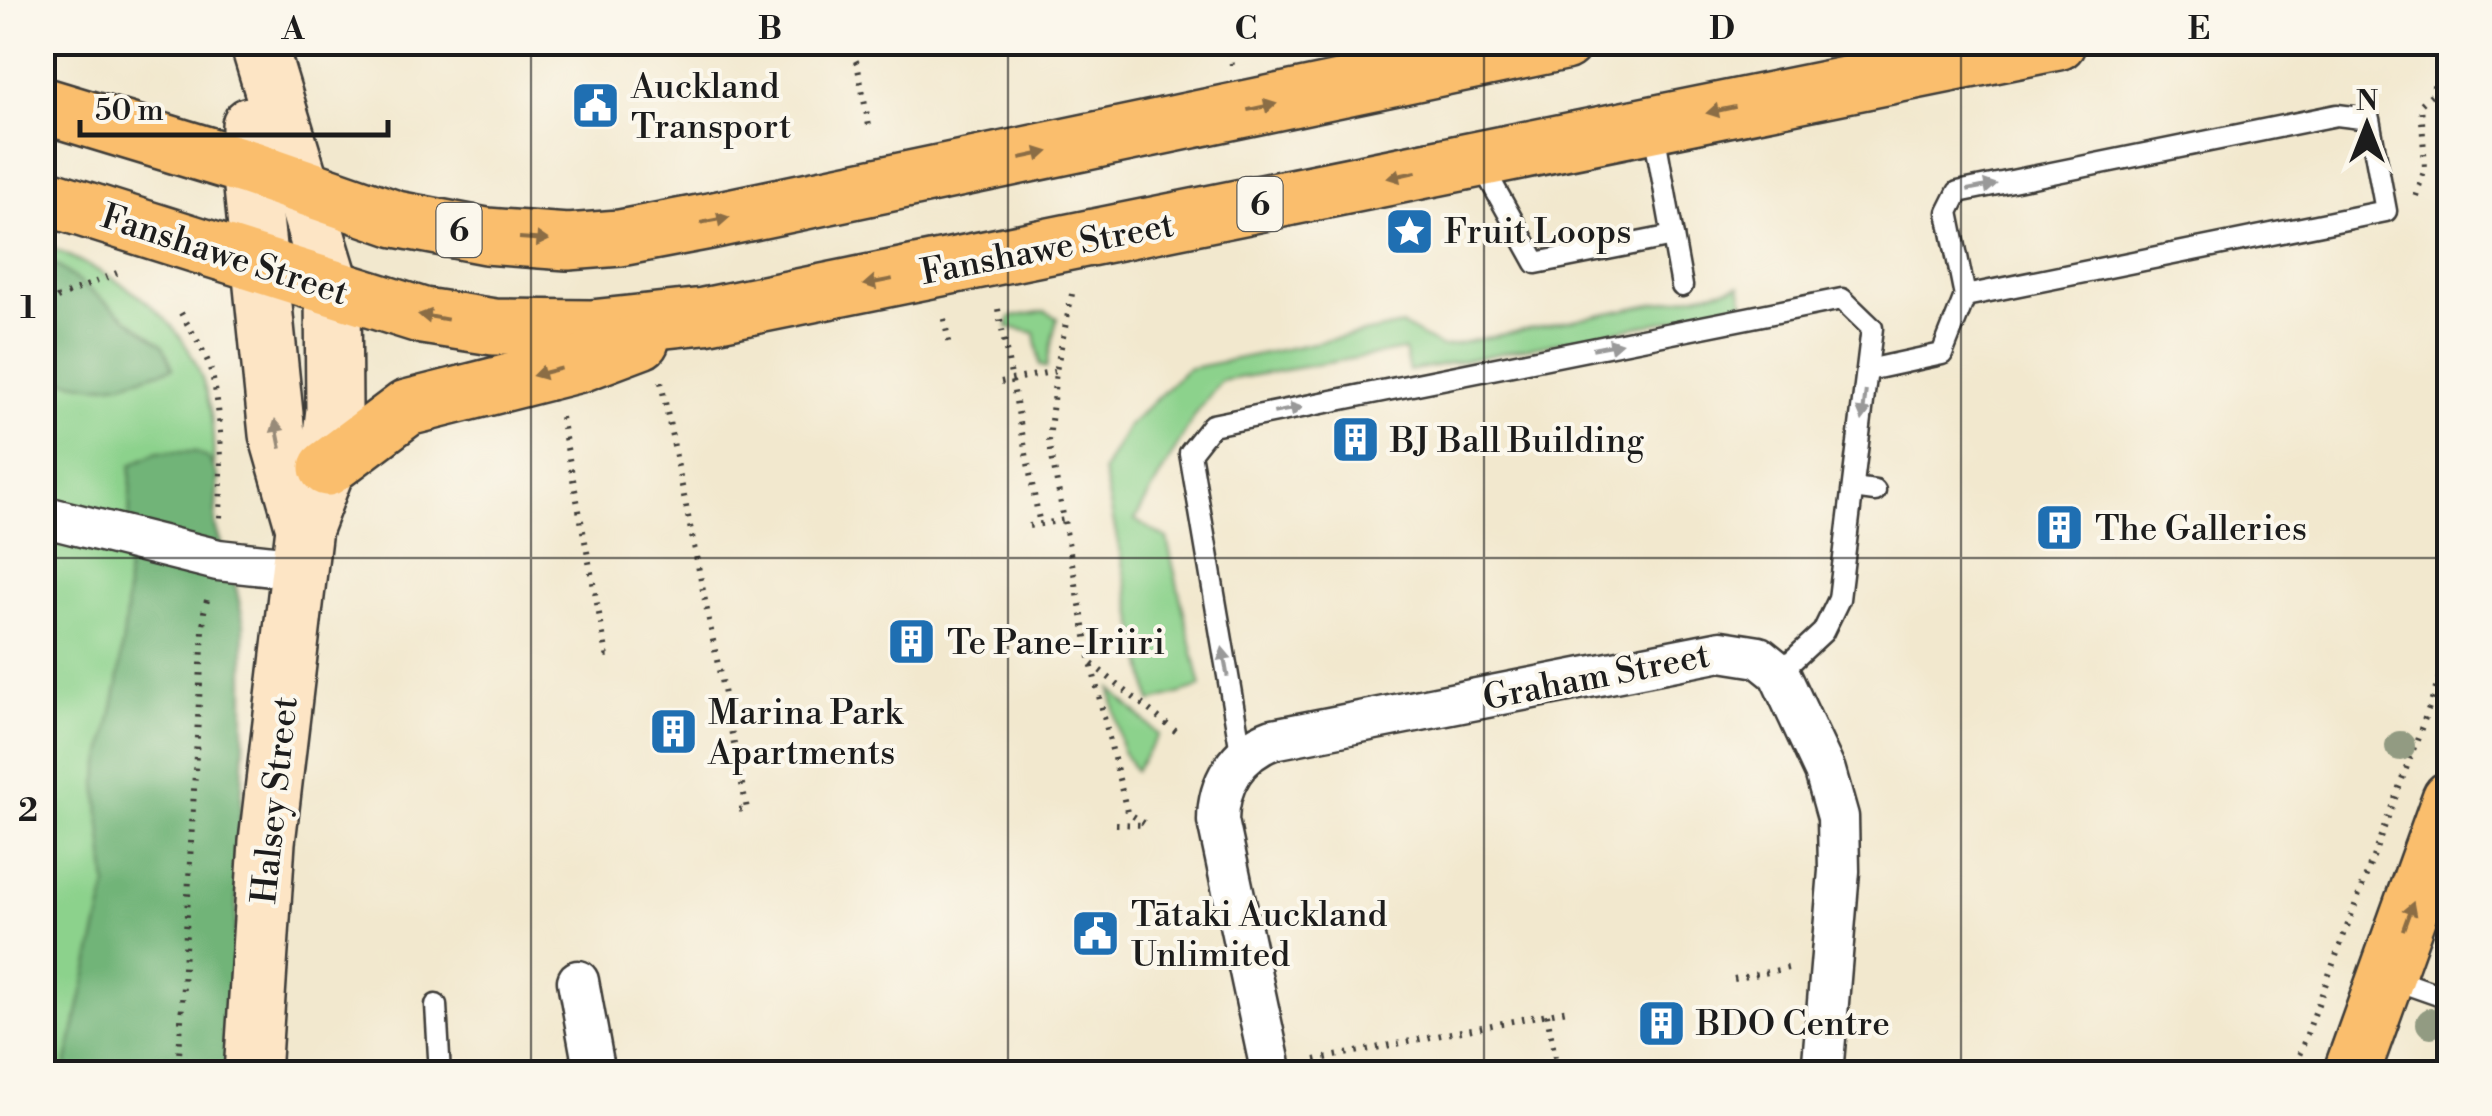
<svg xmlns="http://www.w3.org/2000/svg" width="2492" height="1116" font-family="'Libre Bodoni',serif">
  <rect width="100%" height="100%" fill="#fbf7ec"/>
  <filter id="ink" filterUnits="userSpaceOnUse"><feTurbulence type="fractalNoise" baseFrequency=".01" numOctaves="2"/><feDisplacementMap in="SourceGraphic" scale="20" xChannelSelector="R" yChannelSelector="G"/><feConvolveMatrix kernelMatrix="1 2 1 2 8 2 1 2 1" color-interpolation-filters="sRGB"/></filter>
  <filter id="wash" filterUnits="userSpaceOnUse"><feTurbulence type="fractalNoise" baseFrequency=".0048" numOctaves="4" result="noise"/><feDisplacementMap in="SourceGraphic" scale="40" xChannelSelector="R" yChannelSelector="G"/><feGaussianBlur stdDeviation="2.25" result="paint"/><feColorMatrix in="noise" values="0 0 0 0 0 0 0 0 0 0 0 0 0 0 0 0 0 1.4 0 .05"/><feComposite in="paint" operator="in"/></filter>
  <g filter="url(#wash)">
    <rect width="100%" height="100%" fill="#f2e8ce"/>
    <g fill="#8cd28c" stroke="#547754" stroke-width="2.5">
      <path d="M 43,244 C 122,280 193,314 210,409 C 214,429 213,450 214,470 L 187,1073 L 43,1074 Z"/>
      <path d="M 1740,286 L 1745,306 L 1409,371 L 1404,350 L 1221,381 L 1195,415 L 1135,520 L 1167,539 L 1201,687 L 1151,702 L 1103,471 L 1128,426 L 1187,369 L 1402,325 L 1441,347 Z"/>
      <path d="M 1045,311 L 1057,318 L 1046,368 L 1040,365 L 1035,333 L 1008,327 L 1010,317 Z"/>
      <path d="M 1111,689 L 1159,735 L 1135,771 L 1122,750 Z"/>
    </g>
    <g fill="#71b478" stroke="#46684a" stroke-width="2.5">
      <path d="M 43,255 L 163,345 L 173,368 L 122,383 L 96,386 L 43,377 Z"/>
      <path d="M 157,452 L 195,452 L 209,459 L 218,477 L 215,526 L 236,587 L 244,624 L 244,745 L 229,1073 L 64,1074 L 107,887 L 97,783 L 118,683 L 126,612 L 131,465 Z"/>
    </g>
  </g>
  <g filter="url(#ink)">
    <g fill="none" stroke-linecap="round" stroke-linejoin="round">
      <defs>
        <g id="lane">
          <path d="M 1653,126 L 1682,286"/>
          <path d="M 1479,160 L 1536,263 L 1673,236"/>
          <path d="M 1868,370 L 1942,354 L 1965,296 L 2386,211 L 2369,119 L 2337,115 L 1958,192 L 1948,212 L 1965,296"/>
          <path d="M 1853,488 L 1875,491"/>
          <path d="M 1242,758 L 1190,453 L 1212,425 L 1842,299 L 1872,328 L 1839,599 L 1823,632 L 1779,673"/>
          <path d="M 2390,978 L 2450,999"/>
          <path d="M 436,1005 L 440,1074"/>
        </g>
        <g id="street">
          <path d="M 42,516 L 218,560 L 300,569"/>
          <path d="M 578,981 L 595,1074"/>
          <path d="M 1272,1074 L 1218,821 C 1218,784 1237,752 1273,739 L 1721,651 L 1759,657 L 1779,673 L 1825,771 L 1838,817 L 1839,871 L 1822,1074"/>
        </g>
        <g id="secondary">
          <path d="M 250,125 L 250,168 L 277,434 L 304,528"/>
          <path d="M 252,1074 L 267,842 L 304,528 L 327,468 L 334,410 L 333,289 L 258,42"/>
        </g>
        <g id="primary">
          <path d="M 42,105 L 250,168 L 396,219 L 486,236 L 568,242 L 620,238 L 710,221 L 1564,42"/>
          <path d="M 42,196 L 423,316 L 494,327 L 591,328 L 704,316 L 2058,42"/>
          <path d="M 327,468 L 407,408 L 580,364 L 641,341"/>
          <path d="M 2351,1074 L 2450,799"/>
        </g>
      </defs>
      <use href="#lane" stroke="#3c3b37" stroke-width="25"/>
      <use href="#street" stroke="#3c3b37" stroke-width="45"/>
      <use href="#secondary" stroke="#3c3b37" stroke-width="60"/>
      <use href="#primary" stroke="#3c3b37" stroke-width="60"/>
      <g stroke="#3c3b37" stroke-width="6" stroke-dasharray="2.5 8" stroke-linecap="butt">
        <path d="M 846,42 L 857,63 L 869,126"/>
        <path d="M 1228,42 L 1232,65"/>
        <path d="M 2345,42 L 2347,54 L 2402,42"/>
        <path d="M 2416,196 L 2425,168 L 2421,104 L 2432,94 L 2443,49 L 2426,42"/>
        <path d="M 1072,294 L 1056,371 L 1049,441 L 1091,663 L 1127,812 L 1147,825"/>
        <path d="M 998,309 L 1040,525"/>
        <path d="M 42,313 L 57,298 L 117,273"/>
        <path d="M 181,313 C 190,329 201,345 208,362 C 224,407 221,472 220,520"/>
        <path d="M 944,319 L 950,347"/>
        <path d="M 661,382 L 747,809 L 736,810"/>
        <path d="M 1001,382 L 1056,371"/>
        <path d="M 561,417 L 607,655 L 610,655"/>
        <path d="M 1029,526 L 1065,520"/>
        <path d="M 1092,664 L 1179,734"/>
        <path d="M 1116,824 L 1146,825"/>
        <path d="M 1734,979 L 1788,968"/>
        <path d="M 1547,1014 L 1558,1074"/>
        <path d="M 1315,1060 L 1568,1010"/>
        <path d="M 178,1074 L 204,612 L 208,596"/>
        <path d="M 2292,1074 L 2450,651"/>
      </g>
      <use href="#lane" stroke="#fff" stroke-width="20"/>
      <use href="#street" stroke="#fff" stroke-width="40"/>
      <use href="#secondary" stroke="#fde5c5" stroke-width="55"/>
      <use href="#primary" stroke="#fabe6d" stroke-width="55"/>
    </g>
    <g fill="#929b82">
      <circle cx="2400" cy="746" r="15"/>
      <circle cx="2431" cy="1023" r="15"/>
    </g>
    <defs><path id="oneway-solid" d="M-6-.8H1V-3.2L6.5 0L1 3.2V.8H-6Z" transform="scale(2.5)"/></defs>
    <g fill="#8b6d44">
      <use href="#oneway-solid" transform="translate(1262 107) rotate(-12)"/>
      <use href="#oneway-solid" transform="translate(1721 110) rotate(168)"/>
      <use href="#oneway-solid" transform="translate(1034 155) rotate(-12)"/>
      <use href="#oneway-solid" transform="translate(1402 175) rotate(168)"/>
      <use href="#oneway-solid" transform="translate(715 220) rotate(-11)"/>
      <use href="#oneway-solid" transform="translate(534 239) rotate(4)"/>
      <use href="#oneway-solid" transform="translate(878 282) rotate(169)"/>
      <use href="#oneway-solid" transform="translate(433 317) rotate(-170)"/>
      <use href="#oneway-solid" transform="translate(547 372) rotate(166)"/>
      <use href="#oneway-solid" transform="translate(2408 916) rotate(-70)"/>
    </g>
    <g fill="#999">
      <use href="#oneway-solid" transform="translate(1982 187) rotate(-11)"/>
      <use href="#oneway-solid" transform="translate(1607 346) rotate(-11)"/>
      <use href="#oneway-solid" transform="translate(1864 406) rotate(97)"/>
      <use href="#oneway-solid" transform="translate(1288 410) rotate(-11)"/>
      <use href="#oneway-solid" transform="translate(1225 662) rotate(-100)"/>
    </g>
    <use fill="#988b79" href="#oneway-solid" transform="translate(278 434) rotate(-101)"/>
  </g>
  <path fill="none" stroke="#1c1c1c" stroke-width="2.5" stroke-opacity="0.55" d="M 531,42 L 531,1074M 1008,42 L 1008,1074M 1484,42 L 1484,1074M 1961,42 L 1961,1074M 42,558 L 2450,558"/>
  <defs>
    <symbol id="civic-square" viewBox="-11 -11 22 22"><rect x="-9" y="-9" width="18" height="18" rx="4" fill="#1f6fb2" stroke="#fbf7ec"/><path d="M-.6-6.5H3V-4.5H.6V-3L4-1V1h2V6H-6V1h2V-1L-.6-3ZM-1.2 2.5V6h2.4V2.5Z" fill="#fff"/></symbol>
    <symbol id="sight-square" viewBox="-11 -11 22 22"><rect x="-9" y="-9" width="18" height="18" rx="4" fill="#1f6fb2" stroke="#fbf7ec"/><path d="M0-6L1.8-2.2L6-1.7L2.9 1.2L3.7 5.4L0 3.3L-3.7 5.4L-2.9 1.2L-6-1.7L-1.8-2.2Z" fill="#fff"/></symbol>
    <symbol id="building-square" viewBox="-11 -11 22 22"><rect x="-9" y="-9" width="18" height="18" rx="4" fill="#1f6fb2" stroke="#fbf7ec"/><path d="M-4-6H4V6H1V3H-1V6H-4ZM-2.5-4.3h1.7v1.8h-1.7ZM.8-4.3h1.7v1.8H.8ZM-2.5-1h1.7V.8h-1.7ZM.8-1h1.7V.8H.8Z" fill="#fff"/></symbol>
  </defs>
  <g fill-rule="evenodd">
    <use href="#civic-square" x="568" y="78" width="55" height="55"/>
    <use href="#sight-square" x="1382" y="204" width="55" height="55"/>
    <use href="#building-square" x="1328" y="412" width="55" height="55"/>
    <use href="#building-square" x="2032" y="500" width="55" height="55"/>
    <use href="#building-square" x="884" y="614" width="55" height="55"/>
    <use href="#building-square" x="646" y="704" width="55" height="55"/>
    <use href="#civic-square" x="1068" y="906" width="55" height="55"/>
    <use href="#building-square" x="1634" y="996" width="55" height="55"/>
  </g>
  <g text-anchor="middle" stroke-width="8" stroke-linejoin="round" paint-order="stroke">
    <g fill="#fbf7ec" stroke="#5f5e5a" stroke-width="2.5">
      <rect x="1237.5" y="177" width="45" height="54" rx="8"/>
      <rect x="436.5" y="203" width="45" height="54" rx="8"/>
    </g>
    <g font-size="32" font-weight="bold" fill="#1c1c1c">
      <text x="1260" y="215">6</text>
      <text x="459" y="241">6</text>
    </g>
    <g font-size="35" fill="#1c1c1c" stroke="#fbf7ec" text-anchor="start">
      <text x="631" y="98">Auckland<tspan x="631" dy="40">Transport</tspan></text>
      <text x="1444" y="243">Fruit Loops</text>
      <text x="1390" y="452">BJ Ball Building</text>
      <text x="2095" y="540">The Galleries</text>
      <text x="947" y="654">Te Pane-Iriiri</text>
      <text x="708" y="724">Marina Park<tspan x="708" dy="40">Apartments</tspan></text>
      <text x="1131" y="926">Tātaki Auckland<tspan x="1131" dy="40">Unlimited</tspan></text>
      <text x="1696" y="1035">BDO Centre</text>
    </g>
    <g font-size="35" fill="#1c1c1c" stroke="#fbf7ec">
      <text transform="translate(1047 248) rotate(-11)" y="12">Fanshawe Street</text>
      <text transform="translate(225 254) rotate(18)" y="12">Fanshawe Street</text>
      <text transform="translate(1596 676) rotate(-11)" y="12">Graham Street</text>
      <text transform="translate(274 800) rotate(-84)" y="12">Halsey Street</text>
    </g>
  </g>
  <rect width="2492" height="1116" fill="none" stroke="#fbf7ec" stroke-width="110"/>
  <g transform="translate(2367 125)" stroke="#fbf7ec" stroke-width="8" paint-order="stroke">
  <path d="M0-8L18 38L0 25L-18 38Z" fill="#1c1c1c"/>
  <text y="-15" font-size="28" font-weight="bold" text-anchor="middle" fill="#1c1c1c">N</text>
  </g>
  <path d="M80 120v15h308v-15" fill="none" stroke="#1c1c1c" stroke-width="5"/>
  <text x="95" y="120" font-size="30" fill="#1c1c1c" stroke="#fbf7ec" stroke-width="8" paint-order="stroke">50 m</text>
  <rect x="55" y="55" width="2382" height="1006" fill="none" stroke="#1c1c1c" stroke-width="4"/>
  <g font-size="32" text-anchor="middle" font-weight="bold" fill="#1c1c1c">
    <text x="293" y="39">A</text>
    <text x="770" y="39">B</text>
    <text x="1246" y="39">C</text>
    <text x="1722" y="39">D</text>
    <text x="2199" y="39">E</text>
    <text x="28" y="318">1</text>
    <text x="28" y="821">2</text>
  </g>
</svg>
